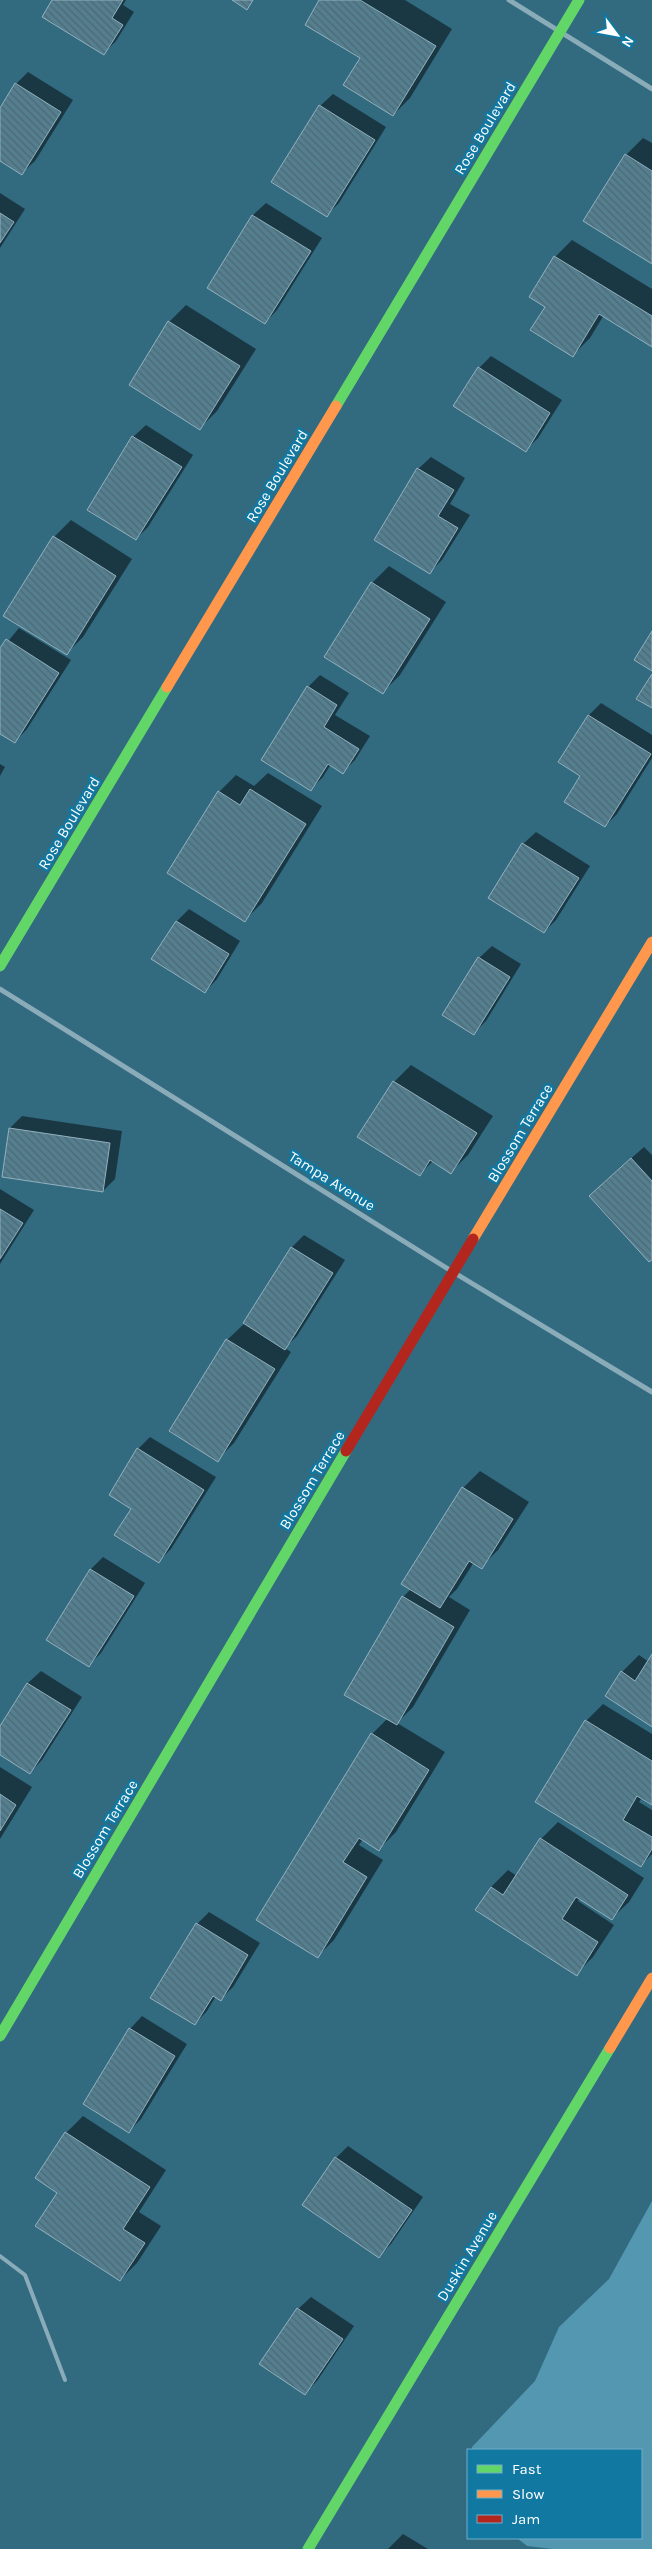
<svg xmlns="http://www.w3.org/2000/svg" width="652" height="2549" font-family="Karla,sans-serif">
  <defs>
    <pattern id="building-back-hatch" width="6" height="6" patternUnits="userSpaceOnUse" patternTransform="scale(1.25)"><rect width="6" height="6" fill="#547f90"/><path d="M-1 5l2 2M0 0l6 6M5-1l2 2" fill="none" stroke="#506871"/></pattern>
  </defs>
  <rect width="100%" height="100%" fill="#326a80"/>
  <path fill="#5497b0" d="M 652,2201 L 652,2549 L 553,2549 L 527,2546 L 517,2538 L 641,2538 L 641,2450 L 472,2450 L 472,2447 L 535,2381 L 559,2327 L 609,2279 Z"/>
  <g fill="#0007">
    <path d="M 54,0 L 126,0 L 123,5 L 134,12 L 116,41 L 103,54 Z"/>
    <path d="M 321,0 L 405,0 L 452,29 L 410,98 L 393,115 L 362,58 Z"/>
    <path d="M 28,72 L 73,100 L 35,161 L 22,173 L 0,159 L 0,110 L 16,84 Z"/>
    <path d="M 333,94 L 386,127 L 339,203 L 327,215 L 320,106 Z"/>
    <path d="M 643,138 L 652,143 L 652,263 L 626,155 Z"/>
    <path d="M 0,193 L 25,209 L 0,248 Z"/>
    <path d="M 266,203 L 322,238 L 277,310 L 265,323 L 208,287 L 253,215 Z"/>
    <path d="M 572,240 L 652,289 L 652,345 L 604,315 L 590,338 L 573,355 L 546,307 L 530,297 L 555,257 Z"/>
    <path d="M 186,305 L 256,349 L 217,411 L 200,428 L 169,322 Z"/>
    <path d="M 491,356 L 562,400 L 538,438 L 526,450 L 479,368 Z"/>
    <path d="M 146,425 L 193,455 L 148,527 L 136,539 L 133,437 Z"/>
    <path d="M 431,457 L 465,478 L 450,504 L 470,515 L 442,560 L 430,572 L 418,469 Z"/>
    <path d="M 71,520 L 132,559 L 83,637 L 66,654 L 54,537 Z"/>
    <path d="M 389,566 L 446,602 L 400,675 L 383,692 L 372,583 Z"/>
    <path d="M 19,628 L 71,660 L 27,729 L 15,742 L 0,732 L 0,651 Z"/>
    <path d="M 320,675 L 349,693 L 335,715 L 370,736 L 355,760 L 343,772 L 331,764 L 323,777 L 311,789 L 308,687 Z"/>
    <path d="M 601,703 L 652,735 L 652,758 L 617,814 L 605,826 L 582,775 L 560,761 L 589,715 Z"/>
    <path d="M 0,764 L 5,767 L 0,776 Z"/>
    <path d="M 268,773 L 322,806 L 262,903 L 245,920 L 219,792 L 236,775 L 254,786 Z"/>
    <path d="M 536,832 L 590,866 L 556,920 L 544,932 L 523,844 Z"/>
    <path d="M 189,909 L 240,941 L 217,979 L 205,992 L 177,921 Z"/>
    <path d="M 492,946 L 521,964 L 486,1021 L 474,1033 L 479,958 Z"/>
    <path d="M 411,1065 L 493,1116 L 468,1155 L 451,1172 L 433,1161 L 419,1175 L 394,1082 Z"/>
    <path d="M 22,1116 L 122,1131 L 115,1179 L 103,1191 L 10,1128 Z"/>
    <path d="M 644,1147 L 652,1155 L 652,1258 L 603,1183 Z"/>
    <path d="M 0,1189 L 34,1210 L 0,1264 Z"/>
    <path d="M 304,1235 L 345,1260 L 297,1336 L 285,1348 L 291,1352 L 234,1443 L 217,1460 L 170,1431 L 227,1340 L 245,1323 L 292,1247 Z"/>
    <path d="M 150,1437 L 216,1477 L 171,1549 L 159,1561 L 132,1509 L 138,1449 Z"/>
    <path d="M 480,1471 L 529,1502 L 498,1550 L 481,1567 L 474,1562 L 457,1589 L 449,1597 L 470,1610 L 413,1707 L 397,1723 L 445,1752 L 396,1832 L 379,1849 L 363,1839 L 359,1845 L 383,1860 L 334,1940 L 317,1957 L 372,1734 L 387,1719 L 403,1597 L 412,1588 L 463,1488 Z"/>
    <path d="M 103,1557 L 145,1583 L 101,1653 L 89,1665 L 47,1639 L 91,1569 Z"/>
    <path d="M 639,1655 L 649,1662 L 652,1657 L 652,1725 L 622,1672 Z"/>
    <path d="M 41,1671 L 82,1697 L 42,1760 L 30,1773 L 0,1754 L 0,1729 L 28,1683 Z"/>
    <path d="M 603,1704 L 652,1734 L 652,1804 L 642,1798 L 639,1802 L 652,1810 L 652,1854 L 641,1865 L 537,1801 L 586,1721 Z"/>
    <path d="M 0,1767 L 32,1787 L 0,1839 Z"/>
    <path d="M 558,1822 L 644,1878 L 629,1902 L 612,1918 L 580,1898 L 578,1901 L 614,1925 L 593,1957 L 576,1974 L 491,1887 L 508,1870 L 517,1876 L 541,1839 Z"/>
    <path d="M 209,1912 L 260,1943 L 233,1987 L 221,1999 L 216,1996 L 207,2011 L 195,2024 L 197,1924 Z"/>
    <path d="M 142,2016 L 187,2044 L 141,2119 L 129,2131 L 130,2029 Z"/>
    <path d="M 83,2116 L 166,2170 L 139,2212 L 161,2226 L 137,2263 L 120,2280 L 59,2192 L 66,2133 Z"/>
    <path d="M 348,2146 L 423,2197 L 391,2244 L 378,2257 L 336,2158 Z"/>
    <path d="M 311,2297 L 354,2326 L 317,2381 L 305,2393 L 261,2364 L 298,2309 Z"/>
    <path d="M 403,2534 L 428,2549 L 388,2549 Z"/>
  </g>
  <g fill="url(#building-back-hatch)" stroke="#92b1be">
    <path d="M 52,0 L 123,0 L 112,18 L 123,25 L 104,55 L 42,17 Z"/>
    <path d="M 232,0 L 253,0 L 247,10 Z"/>
    <path d="M 319,0 L 360,0 L 436,46 L 393,116 L 343,85 L 360,58 L 305,25 Z"/>
    <path d="M 15,83 L 61,112 L 22,175 L 0,161 L 0,108 Z"/>
    <path d="M 319,105 L 375,140 L 327,217 L 271,182 Z"/>
    <path d="M 625,154 L 652,171 L 652,264 L 583,221 Z"/>
    <path d="M 0,213 L 14,222 L 0,243 Z"/>
    <path d="M 252,215 L 311,251 L 265,324 L 207,288 Z"/>
    <path d="M 554,256 L 652,316 L 652,347 L 599,314 L 573,357 L 530,330 L 545,307 L 529,297 Z"/>
    <path d="M 168,321 L 240,366 L 200,430 L 129,385 Z"/>
    <path d="M 478,367 L 550,413 L 526,452 L 453,406 Z"/>
    <path d="M 132,436 L 182,467 L 136,540 L 87,510 Z"/>
    <path d="M 417,468 L 454,490 L 438,516 L 458,528 L 430,574 L 374,540 Z"/>
    <path d="M 53,536 L 116,576 L 67,655 L 3,616 Z"/>
    <path d="M 371,582 L 430,619 L 383,694 L 324,657 Z"/>
    <path d="M 652,631 L 652,671 L 634,660 Z"/>
    <path d="M 6,639 L 59,673 L 15,743 L 0,734 L 0,648 Z"/>
    <path d="M 652,674 L 652,708 L 636,699 Z"/>
    <path d="M 307,686 L 337,705 L 324,727 L 359,749 L 343,774 L 328,764 L 311,791 L 261,760 Z"/>
    <path d="M 588,715 L 651,754 L 605,827 L 564,802 L 580,776 L 558,762 Z"/>
    <path d="M 250,789 L 306,824 L 245,922 L 167,873 L 218,791 L 240,805 Z"/>
    <path d="M 522,843 L 579,878 L 544,933 L 488,898 Z"/>
    <path d="M 176,921 L 229,954 L 205,993 L 151,959 Z"/>
    <path d="M 478,957 L 510,977 L 474,1035 L 442,1015 Z"/>
    <path d="M 393,1081 L 477,1133 L 451,1174 L 430,1160 L 420,1176 L 357,1137 Z"/>
    <path d="M 9,1128 L 110,1143 L 103,1192 L 2,1177 Z"/>
    <path d="M 631,1158 L 652,1181 L 652,1260 L 649,1262 L 589,1196 Z"/>
    <path d="M 0,1209 L 23,1223 L 0,1259 Z"/>
    <path d="M 291,1247 L 333,1273 L 285,1350 L 243,1323 Z"/>
    <path d="M 226,1339 L 275,1369 L 218,1462 L 169,1431 Z"/>
    <path d="M 137,1448 L 204,1490 L 159,1563 L 114,1535 L 131,1509 L 109,1495 Z"/>
    <path d="M 462,1487 L 513,1519 L 482,1569 L 469,1561 L 440,1608 L 401,1584 Z"/>
    <path d="M 90,1569 L 134,1596 L 89,1667 L 46,1640 Z"/>
    <path d="M 402,1596 L 454,1627 L 397,1725 L 344,1695 Z"/>
    <path d="M 652,1654 L 652,1727 L 605,1696 L 621,1671 L 635,1681 Z"/>
    <path d="M 27,1683 L 71,1710 L 30,1774 L 0,1755 L 0,1726 Z"/>
    <path d="M 585,1720 L 652,1761 L 652,1805 L 637,1796 L 623,1820 L 652,1837 L 652,1849 L 641,1867 L 535,1802 Z"/>
    <path d="M 371,1733 L 429,1770 L 379,1851 L 359,1838 L 343,1862 L 367,1877 L 318,1958 L 256,1920 Z"/>
    <path d="M 0,1794 L 16,1805 L 0,1831 Z"/>
    <path d="M 540,1838 L 628,1895 L 612,1920 L 576,1897 L 562,1919 L 598,1942 L 577,1976 L 475,1910 L 491,1887 L 503,1895 Z"/>
    <path d="M 196,1923 L 248,1955 L 221,2001 L 213,1996 L 195,2025 L 150,1998 Z"/>
    <path d="M 129,2028 L 175,2056 L 129,2133 L 83,2104 Z"/>
    <path d="M 65,2132 L 150,2187 L 123,2229 L 145,2243 L 120,2281 L 35,2226 L 57,2193 L 35,2178 Z"/>
    <path d="M 335,2157 L 412,2210 L 379,2258 L 302,2205 Z"/>
    <path d="M 297,2308 L 343,2339 L 305,2395 L 259,2364 Z"/>
  </g>
  <g fill="none" stroke-linecap="round" stroke-linejoin="round">
    <path stroke="#8aabb8" stroke-width="4" d="M 0,2256 L 25,2275 L 65,2380"/>
    <g stroke="#8aabb8" stroke-width="5">
      <path d="M 509,0 L 652,89"/>
      <path d="M 0,989 L 453,1272 L 652,1392"/>
    </g>
    <g stroke="#63d668" stroke-width="11">
      <path d="M 336,406 L 579,0"/>
      <path d="M 0,966 L 167,687"/>
      <path d="M 0,2036 L 346,1451"/>
      <path d="M 308,2549 L 610,2048"/>
    </g>
    <g stroke="#ff974d" stroke-width="11">
      <path d="M 167,687 L 336,406"/>
      <path d="M 473,1239 L 652,942"/>
      <path d="M 610,2048 L 652,1978"/>
    </g>
    <path stroke="#b3261e" stroke-width="11" d="M 346,1451 L 473,1239"/>
  </g>
  <g text-anchor="middle" stroke-width="5" stroke-linejoin="round" paint-order="stroke">
    <g font-size="15" fill="#fff" stroke="#1178a1">
      <text transform="translate(485 128) rotate(-59)" y="5">Rose Boulevard</text>
      <text transform="translate(277 476) rotate(-59)" y="5">Rose Boulevard</text>
      <text transform="translate(69 823) rotate(-59)" y="5">Rose Boulevard</text>
      <text transform="translate(520 1133) rotate(-59)" y="5">Blossom Terrace</text>
      <text transform="translate(332 1181) rotate(32)" y="5">Tampa Avenue</text>
      <text transform="translate(312 1480) rotate(-59)" y="5">Blossom Terrace</text>
      <text transform="translate(105 1829) rotate(-59)" y="5">Blossom Terrace</text>
      <text transform="translate(467 2256) rotate(-59)" y="5">Duskin Avenue</text>
    </g>
  </g>
  <rect x="467" y="2449" width="175" height="90" fill="#1178a1" stroke="#70aec7"/>
  <rect x="477" y="2465" width="25" height="8" fill="#63d668" stroke="#70aec7"/>
  <text x="512" y="2474" font-size="15" fill="#ffffff">Fast</text>
  <rect x="477" y="2490" width="25" height="8" fill="#ff974d" stroke="#70aec7"/>
  <text x="512" y="2499" font-size="15" fill="#ffffff">Slow</text>
  <rect x="477" y="2515" width="25" height="8" fill="#b3261e" stroke="#70aec7"/>
  <text x="512" y="2524" font-size="15" fill="#ffffff">Jam</text>
  <g transform="translate(617 35) rotate(122)" stroke="#1178a1" stroke-width="4" paint-order="stroke">
  <path d="M0-4L9 19L0 12L-9 19Z" fill="#ffffff"/>
  <text y="-8" font-size="14" font-weight="bold" text-anchor="middle" fill="#ffffff">N</text>
  </g>
</svg>
